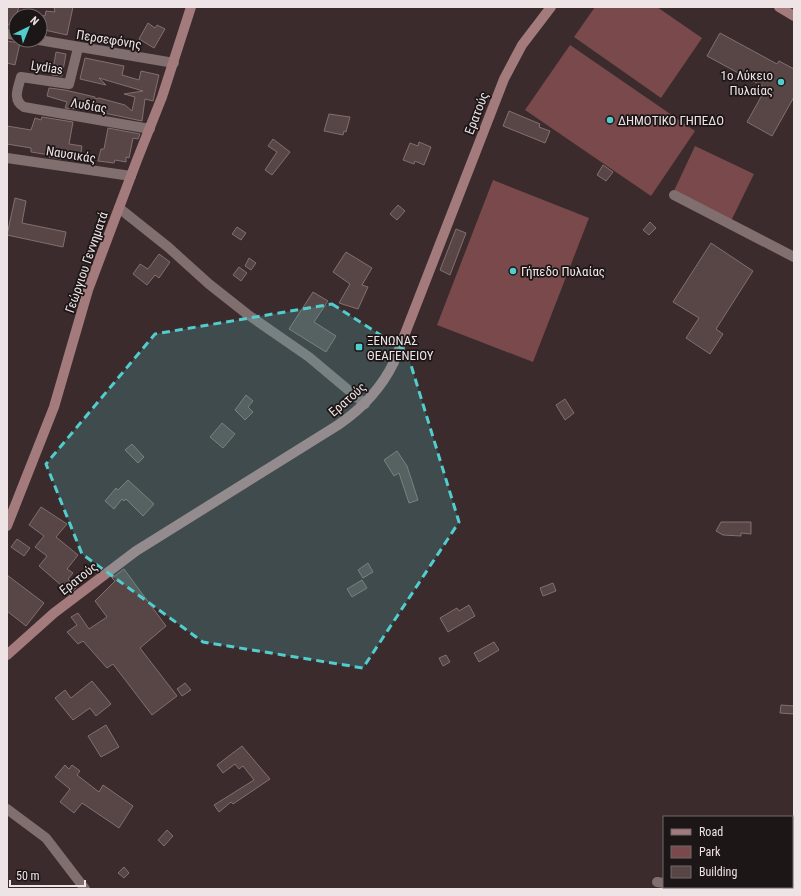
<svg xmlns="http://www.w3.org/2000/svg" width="801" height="896" font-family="'Roboto Condensed',sans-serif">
  <rect width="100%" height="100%" fill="#3b2b2c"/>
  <g fill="#79494c">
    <path d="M 595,7 L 657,7 L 702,38 L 661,98 L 574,37 Z"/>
    <path d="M 570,45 L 695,131 L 651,196 L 525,110 Z"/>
    <path d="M 695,146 L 754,174 L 731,221 L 673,193 Z"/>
    <path d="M 493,180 L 589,218 L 533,362 L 437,325 Z"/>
  </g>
  <g fill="#584647" stroke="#826f70">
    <path d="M 7,7 L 19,7 L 16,16 L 16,26 L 7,24 Z"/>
    <path d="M 54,7 L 73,7 L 67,35 L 40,29 L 40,15 L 45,16 L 46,11 L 55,12 Z"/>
    <path d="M 148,23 L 155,28 L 157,25 L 165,29 L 154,48 L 139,39 Z"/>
    <path d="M 720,33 L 777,64 L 779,61 L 794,69 L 794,97 L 772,136 L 747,122 L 766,88 L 707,56 Z"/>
    <path d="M 7,41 L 20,43 L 15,65 L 7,63 Z"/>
    <path d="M 56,52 L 66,54 L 62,76 L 52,75 Z"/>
    <path d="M 85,58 L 124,66 L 122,75 L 139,80 L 141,71 L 159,75 L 153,101 L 145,99 L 142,121 L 90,110 L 65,108 L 67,102 L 47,96 L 49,88 L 65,90 L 95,97 L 95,99 L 99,98 L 125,105 L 132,111 L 135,97 L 124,94 L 143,91 L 99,78 L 106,85 L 80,79 Z"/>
    <path d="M 509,111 L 540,124 L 539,127 L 550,131 L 545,143 L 503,126 Z"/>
    <path d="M 329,114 L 350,117 L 346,132 L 344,131 L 343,135 L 324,131 Z"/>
    <path d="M 42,117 L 73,122 L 69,144 L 82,146 L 80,159 L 62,156 L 61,159 L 49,157 L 50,155 L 31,152 L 31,148 L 7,144 L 7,126 L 31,130 L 35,118 L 41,120 Z"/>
    <path d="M 108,128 L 140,134 L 138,139 L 133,138 L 129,158 L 126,157 L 126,162 L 115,160 L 114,163 L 98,161 L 101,149 L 104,149 Z"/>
    <path d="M 273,139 L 290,152 L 272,175 L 265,170 L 277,152 L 268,146 Z"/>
    <path d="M 419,142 L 431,147 L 424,165 L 415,161 L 414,164 L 403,160 L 410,143 L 418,146 Z"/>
    <path d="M 603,165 L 613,172 L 606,181 L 597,175 Z"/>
    <path d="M 15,198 L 26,201 L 22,223 L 66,232 L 63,247 L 7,235 Z"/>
    <path d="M 398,205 L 405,211 L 397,220 L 390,214 Z"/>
    <path d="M 650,222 L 656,228 L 649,235 L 643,230 Z"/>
    <path d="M 237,227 L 246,233 L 241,240 L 232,234 Z"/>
    <path d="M 456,229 L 466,233 L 450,275 L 440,270 Z"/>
    <path d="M 711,243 L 753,271 L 716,329 L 723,334 L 710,354 L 686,338 L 699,318 L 673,302 Z"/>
    <path d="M 346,252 L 372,268 L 362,285 L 368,287 L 358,309 L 339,303 L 350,284 L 333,272 Z"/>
    <path d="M 159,254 L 170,262 L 159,278 L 155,275 L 147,285 L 133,274 L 140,264 L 148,269 Z"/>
    <path d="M 249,258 L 256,263 L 251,270 L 245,266 Z"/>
    <path d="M 239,267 L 247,273 L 241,281 L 233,275 Z"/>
    <path d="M 313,292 L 328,301 L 314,322 L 336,336 L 326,352 L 289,329 Z"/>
    <path d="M 246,395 L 253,401 L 248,407 L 253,412 L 245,420 L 235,410 Z"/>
    <path d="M 565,399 L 574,413 L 565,420 L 556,405 Z"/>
    <path d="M 222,423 L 235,434 L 223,448 L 210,437 Z"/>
    <path d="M 132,444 L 144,457 L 138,463 L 125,450 Z"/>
    <path d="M 397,451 L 407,466 L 418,500 L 409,503 L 399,473 L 394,476 L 384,460 Z"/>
    <path d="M 128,480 L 154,504 L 143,516 L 126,499 L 124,501 L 122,499 L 114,509 L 105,501 L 116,488 L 118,490 Z"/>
    <path d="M 41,507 L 67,524 L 56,537 L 78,555 L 67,569 L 73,573 L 68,579 L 77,587 L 70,593 L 39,566 L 47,556 L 35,547 L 44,536 L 29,525 Z"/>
    <path d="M 721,522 L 751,522 L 751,534 L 741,533 L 741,536 L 723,535 L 716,531 Z"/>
    <path d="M 17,539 L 30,548 L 24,556 L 11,547 Z"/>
    <path d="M 368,563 L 373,572 L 363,578 L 358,570 Z"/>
    <path d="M 124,569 L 166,626 L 140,648 L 177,696 L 152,715 L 113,664 L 107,668 L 83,641 L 78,644 L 67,632 L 77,625 L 71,617 L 78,613 L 89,629 L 107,617 L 95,601 L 115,581 L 112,578 Z"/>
    <path d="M 7,575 L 44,603 L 26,626 L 7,611 Z"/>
    <path d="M 362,580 L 367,588 L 352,597 L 347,589 Z"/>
    <path d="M 553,583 L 556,591 L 543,596 L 540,588 Z"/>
    <path d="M 469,605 L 475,616 L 448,632 L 440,618 L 457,608 L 459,611 Z"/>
    <path d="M 494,642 L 499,650 L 479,662 L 474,653 Z"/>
    <path d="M 446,655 L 450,662 L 443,666 L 439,658 Z"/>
    <path d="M 92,681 L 111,704 L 96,716 L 90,708 L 73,720 L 55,698 L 65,690 L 71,698 Z"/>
    <path d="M 185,683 L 191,690 L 182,696 L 177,689 Z"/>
    <path d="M 781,705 L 794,706 L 794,714 L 780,713 Z"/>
    <path d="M 106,725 L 119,747 L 101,757 L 88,736 Z"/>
    <path d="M 242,746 L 270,779 L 233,804 L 231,802 L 219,812 L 214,805 L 254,780 L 243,766 L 239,769 L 235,764 L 223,773 L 217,765 Z"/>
    <path d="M 65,765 L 69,769 L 72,765 L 80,771 L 77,775 L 99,792 L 103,785 L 133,806 L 119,828 L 82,803 L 74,813 L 60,802 L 70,789 L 55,777 Z"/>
    <path d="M 167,830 L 173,836 L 164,846 L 158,840 Z"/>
    <path d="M 124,867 L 129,873 L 124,878 L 118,873 Z"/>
  </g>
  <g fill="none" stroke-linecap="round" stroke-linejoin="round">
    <g stroke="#816e6f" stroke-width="10">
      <path d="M 7,34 L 16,35"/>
      <path d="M 39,40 L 174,63"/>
      <path d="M 78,48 L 69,84 L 21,77 C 18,88 12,100 24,107 L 150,129"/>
      <path d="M 7,158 L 131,176"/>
      <path d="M 674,195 L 794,257"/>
      <path d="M 119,208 L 168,247 L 209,284 L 247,314 L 309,357 L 365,404"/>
      <path d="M 7,809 L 46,838 L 85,889"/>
      <path d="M 657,882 L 664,883"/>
      <path d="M 700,887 L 719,889"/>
    </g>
    <g stroke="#a47b7d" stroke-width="10">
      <path d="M 779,7 L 794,16"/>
      <path d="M 7,526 L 54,407 L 88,290 L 137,160 L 162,97 L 191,7"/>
      <path d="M 7,655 L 54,613 L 136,551 L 338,425 C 363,408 381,389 394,362 L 504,79 L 522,45 L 551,7"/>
    </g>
  </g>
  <path fill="#52cdcd" fill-opacity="0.2" stroke="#52cdcd" stroke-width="3" stroke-dasharray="8 5" stroke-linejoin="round" d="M 332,304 L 407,352 L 459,522 L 363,668 L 203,642 L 82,554 L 46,464 L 155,334 Z"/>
  <g fill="#52cdcd" stroke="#1d1616" stroke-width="1.5">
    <circle cx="781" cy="82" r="4"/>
    <circle cx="610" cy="120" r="4"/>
    <circle cx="513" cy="271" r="4"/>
    <rect x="355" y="343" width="8" height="8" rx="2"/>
  </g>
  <g text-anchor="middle" stroke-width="3.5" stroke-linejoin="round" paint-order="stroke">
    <g font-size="13" fill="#efe4e5" stroke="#1d1616">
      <text transform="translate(109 39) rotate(9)" y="5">Περσεφόνης</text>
      <text transform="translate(47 67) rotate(9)" y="5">Lydias</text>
      <text transform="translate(89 105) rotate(10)" y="5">Λυδίας</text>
      <text transform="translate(476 113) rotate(-69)" y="5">Ερατούς</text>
      <text transform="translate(71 154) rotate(9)" y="5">Ναυσικάς</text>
      <text transform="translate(86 262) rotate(-71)" y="5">Γεώργιου Γεννηματά</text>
      <text transform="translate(347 399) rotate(-41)" y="5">Ερατούς</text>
      <text transform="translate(78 578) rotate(-38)" y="5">Ερατούς</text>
    </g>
    <g font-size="13" fill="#efe4e5" stroke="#1d1616" text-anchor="start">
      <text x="773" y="80" text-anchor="end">1ο Λύκειο<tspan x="773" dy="15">Πυλαίας</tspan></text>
      <text x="618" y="125">ΔΗΜΟΤΙΚΟ ΓΗΠΕΔΟ</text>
      <text x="521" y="276">Γήπεδο Πυλαίας</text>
      <text x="367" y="345">ΞΕΝΩΝΑΣ<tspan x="367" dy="15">ΘΕΑΓΕΝΕΙΟΥ</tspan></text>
    </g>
  </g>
  <rect width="801" height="896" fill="none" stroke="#efe4e5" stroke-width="16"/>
  <rect x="663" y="816" width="130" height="72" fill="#1d1616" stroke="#716869"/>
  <rect x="671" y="829" width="20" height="6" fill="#a47b7d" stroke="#716869"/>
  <text x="699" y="836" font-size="12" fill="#efe4e5">Road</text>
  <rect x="671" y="846" width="20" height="12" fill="#79494c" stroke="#716869"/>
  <text x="699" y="856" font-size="12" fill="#efe4e5">Park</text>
  <rect x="671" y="866" width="20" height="12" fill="#584647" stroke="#716869"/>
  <text x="699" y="876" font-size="12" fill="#efe4e5">Building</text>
  <g transform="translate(28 28) rotate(43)"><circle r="19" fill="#1d1616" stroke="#716869"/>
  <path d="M0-3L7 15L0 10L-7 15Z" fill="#52cdcd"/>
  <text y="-6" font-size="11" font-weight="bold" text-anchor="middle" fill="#efe4e5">N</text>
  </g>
  <path d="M10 880v6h75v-6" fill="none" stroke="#efe4e5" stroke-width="2"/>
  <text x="16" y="880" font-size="12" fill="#efe4e5" stroke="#1d1616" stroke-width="3" paint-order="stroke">50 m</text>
</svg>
